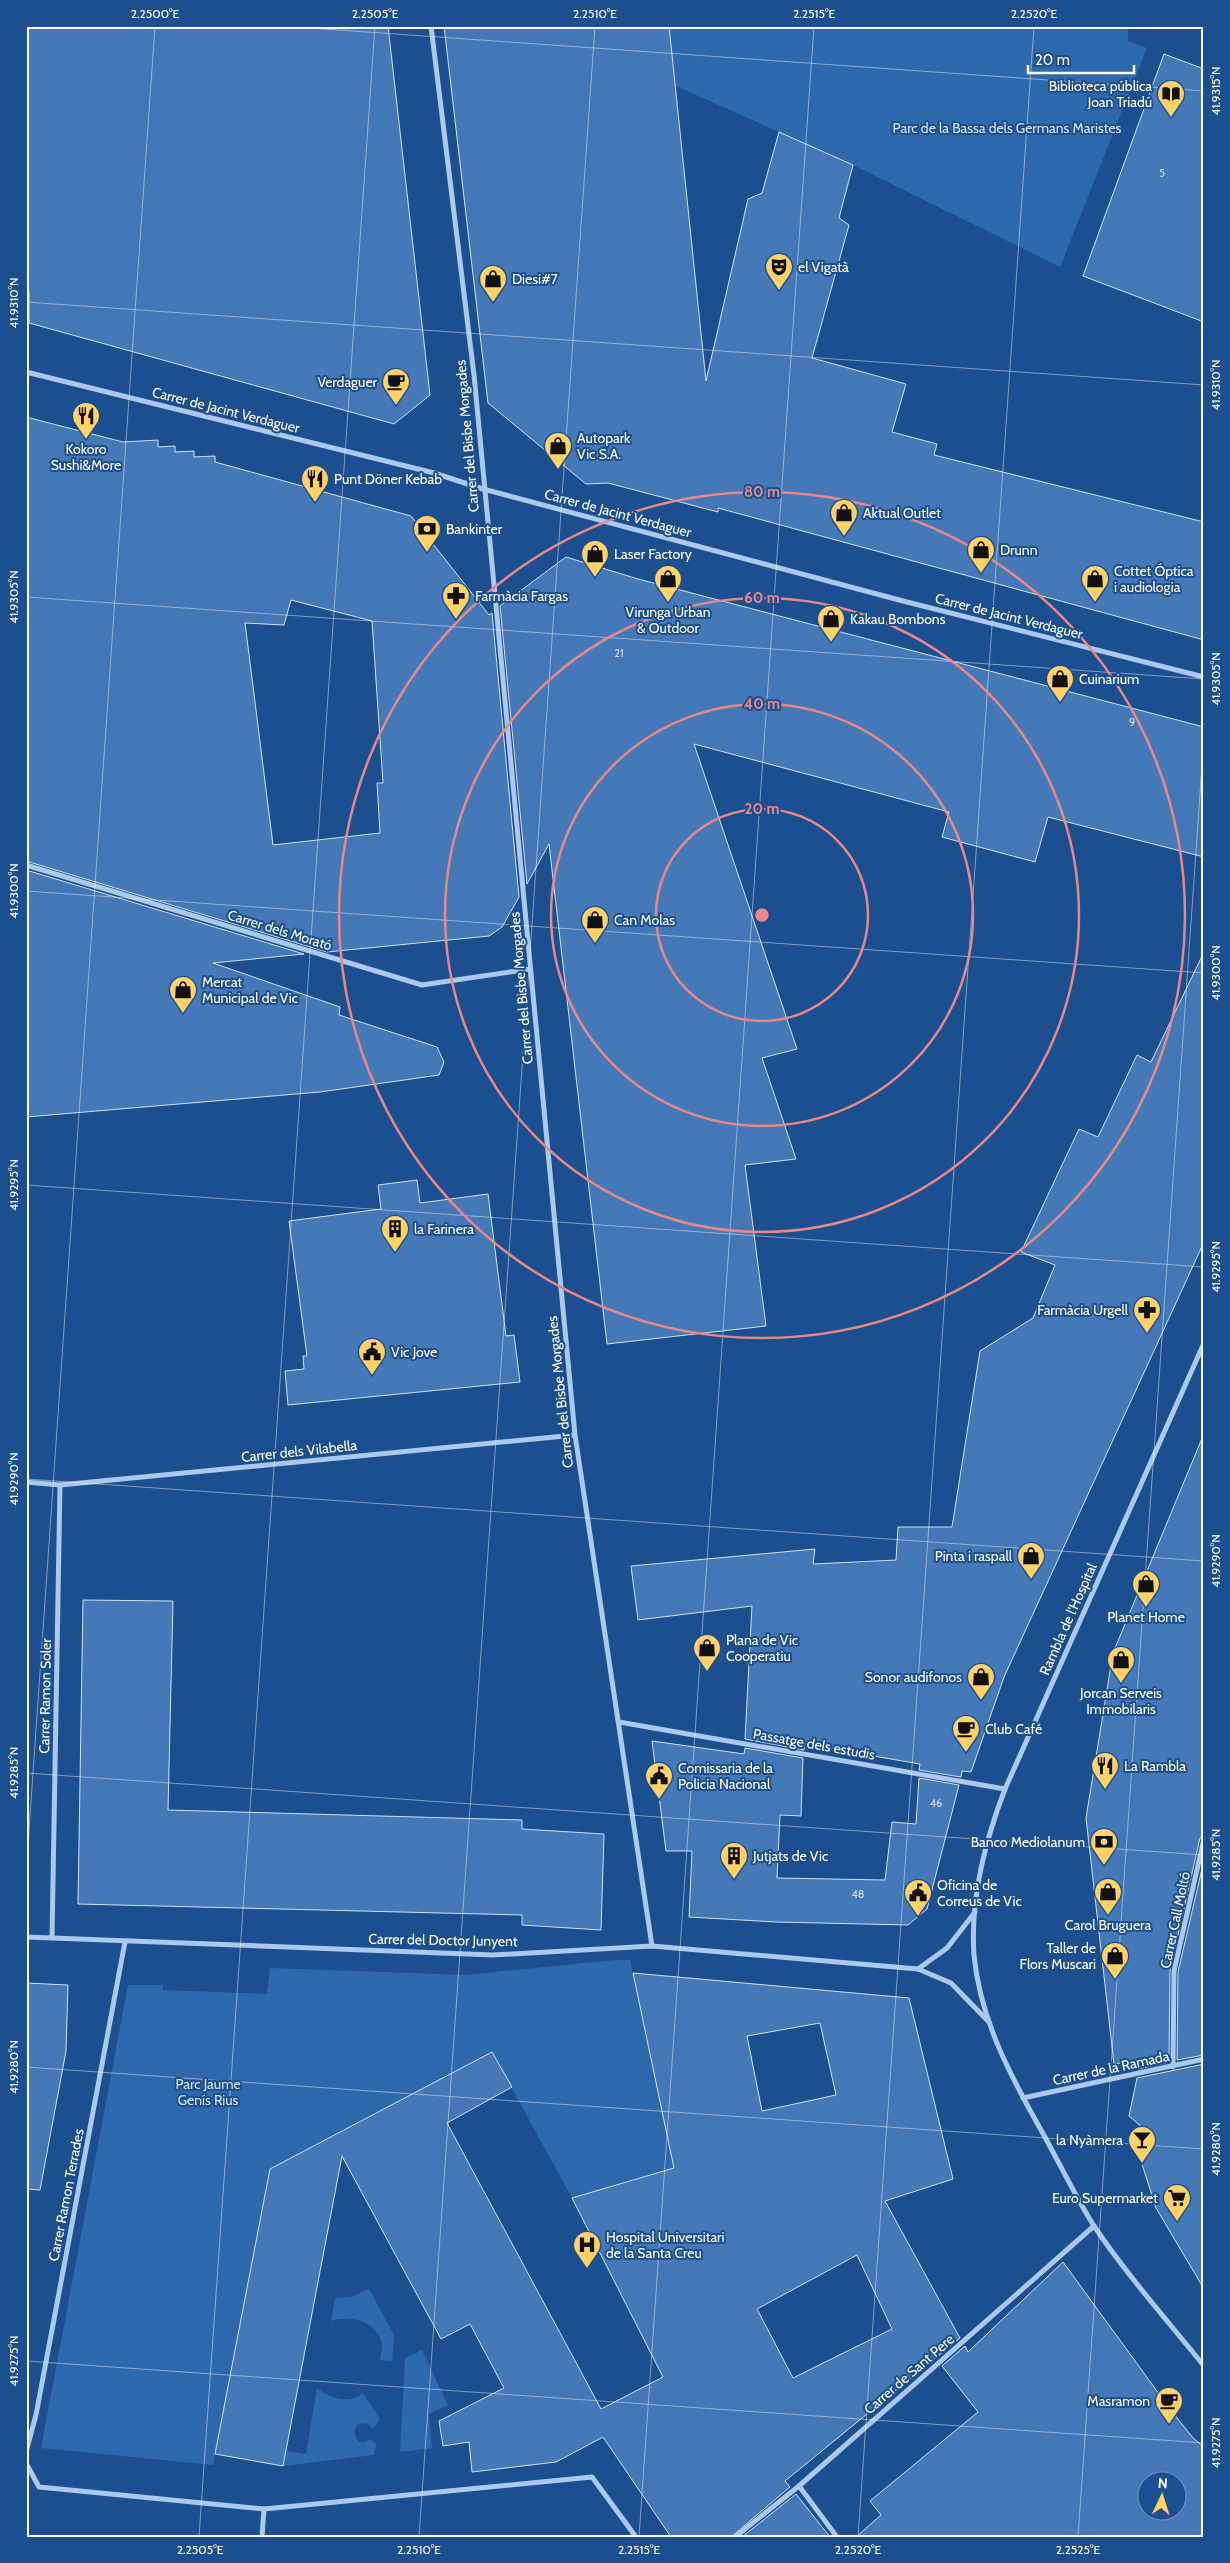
<svg xmlns="http://www.w3.org/2000/svg" width="1230" height="2563" font-family="Cabin,sans-serif">
  <rect width="100%" height="100%" fill="#1b4f8f"/>
  <g fill="#2e69ad">
    <path d="M 669,26 L 1128,26 L 1128,41 L 1147,48 L 1060,267 L 853,165 L 676,86 Z"/>
    <path d="M 615,1960 L 630,1960 L 674,2168 L 572,2198 L 492,2052 L 270,2169 L 213,2465 L 41,2448 L 128,1985 L 163,1985 L 163,1990 L 267,1994 L 270,1968 L 466,1975 Z"/>
    <path d="M 369,2289 L 394,2335 L 392,2361 L 380,2360 C 381,2355 382,2349 382,2344 C 377,2320 350,2315 331,2321 L 335,2298 L 352,2297 Z"/>
    <path d="M 422,2350 L 448,2405 L 429,2414 L 432,2448 L 400,2452 L 405,2358 Z"/>
    <path d="M 317,2388 C 330,2398 349,2405 363,2393 L 380,2419 L 373,2429 C 368,2423 364,2422 357,2425 C 353,2432 354,2436 359,2442 L 365,2442 L 371,2439 L 376,2444 L 374,2455 L 283,2466 L 286,2451 L 306,2454 Z"/>
  </g>
  <g fill="#4478b7" stroke="#cfe3fa" fill-rule="evenodd">
    <path d="M 26,26 L 388,26 L 430,395 L 394,424 L 29,323 L 29,294 L 26,271 Z"/>
    <path d="M 444,26 L 669,26 L 706,381 L 748,199 L 762,193 L 779,132 L 853,165 L 839,218 L 849,225 L 812,358 L 906,384 L 892,432 L 937,444 L 934,455 L 1204,522 L 1204,640 L 718,508 L 718,512 L 608,483 L 586,484 L 488,403 Z"/>
    <path d="M 1164,54 L 1204,69 L 1204,322 L 1083,276 Z"/>
    <path d="M 26,417 L 123,442 L 158,440 L 158,447 L 175,446 L 175,452 L 194,451 L 194,457 L 215,456 L 215,462 L 411,516 L 489,615 L 492,613 L 519,897 L 502,927 L 489,936 L 327,952 L 26,861 ZM 291,600 L 372,621 L 383,783 L 377,783 L 380,833 L 273,845 L 245,623 L 284,625 Z"/>
    <path d="M 566,557 L 638,579 L 1204,727 L 1204,857 L 1048,817 L 1035,862 L 942,837 L 949,812 L 694,744 L 797,1049 L 762,1058 L 796,1159 L 745,1165 L 766,1326 L 607,1344 L 549,844 L 527,884 L 500,606 Z"/>
    <path d="M 26,870 L 304,954 L 213,963 L 340,1007 L 339,1015 L 437,1047 L 444,1062 L 439,1075 L 320,1092 L 26,1117 Z"/>
    <path d="M 1204,952 L 1204,1242 L 1004,1677 L 971,1772 L 962,1771 L 961,1777 L 919,1770 L 920,1764 L 804,1744 L 804,1750 L 745,1739 L 752,1606 L 638,1620 L 631,1566 L 815,1549 L 813,1564 L 896,1560 L 898,1527 L 952,1527 L 980,1351 L 1033,1318 L 1055,1265 L 1021,1252 L 1079,1129 L 1098,1137 L 1137,1055 L 1151,1062 Z"/>
    <path d="M 417,1180 L 420,1203 L 488,1194 L 506,1336 L 514,1335 L 520,1382 L 288,1405 L 285,1371 L 304,1369 L 303,1356 L 307,1356 L 289,1221 L 381,1209 L 378,1185 Z"/>
    <path d="M 1203,1436 L 1204,1835 L 1200,1838 L 1170,1970 L 1169,2062 L 1138,2069 L 1140,2060 L 1114,2064 L 1086,1818 L 1113,1653 Z"/>
    <path d="M 83,1600 L 173,1601 L 168,1810 L 522,1820 L 522,1829 L 604,1834 L 601,1930 L 522,1925 L 522,1915 L 78,1904 Z"/>
    <path d="M 652,1741 L 744,1754 L 745,1748 L 803,1758 L 801,1816 L 780,1815 L 777,1878 L 885,1880 L 892,1822 L 916,1824 L 919,1778 L 959,1785 L 927,1909 L 908,1925 L 776,1922 L 689,1917 L 692,1851 L 666,1851 Z"/>
    <path d="M 1204,1860 L 1204,2055 L 1177,2060 L 1178,1972 Z"/>
    <path d="M 633,1973 L 909,1998 L 953,2179 L 885,2201 L 960,2338 L 785,2481 L 790,2487 L 731,2537 L 671,2537 L 603,2437 L 556,2462 L 472,2472 L 469,2442 L 443,2446 L 439,2421 L 504,2388 L 470,2324 L 441,2339 L 342,2156 L 283,2466 L 215,2454 L 270,2169 L 492,2052 L 512,2087 L 447,2123 L 601,2409 L 663,2377 L 572,2198 L 674,2168 ZM 820,2023 L 836,2095 L 762,2111 L 747,2036 ZM 857,2255 L 892,2329 L 793,2378 L 757,2309 Z"/>
    <path d="M 26,1983 L 68,1985 L 66,2051 L 40,2190 L 26,2189 Z"/>
    <path d="M 1204,2064 L 1204,2289 L 1156,2208 L 1134,2139 L 1143,2128 L 1129,2116 L 1137,2078 Z"/>
    <path d="M 1063,2262 L 1170,2409 L 1193,2438 L 1204,2447 L 1204,2537 L 856,2537 L 881,2515 L 870,2501 L 978,2412 L 942,2366 L 965,2346 L 968,2352 ZM 1148,2480 L 1178,2480 L 1178,2510 L 1148,2510 Z"/>
    <path d="M 796,2494 L 830,2537 L 742,2537 Z"/>
  </g>
  <g fill="none" stroke-linecap="round" stroke-linejoin="round">
    <g stroke="#a9c9ee" stroke-width="5">
      <path d="M 431,26 L 474,375 L 575,1435 L 652,1946"/>
      <path d="M 26,372 L 434,473 L 483,489 L 903,601 L 1204,677"/>
      <path d="M 26,865 L 422,985 L 530,969"/>
      <path d="M 1204,1343 L 1005,1789 C 985,1841 970,1899 974,1955 C 980,2019 1010,2075 1041,2130 C 1059,2162 1075,2196 1094,2226 C 1127,2275 1167,2320 1204,2366"/>
      <path d="M 26,1482 L 60,1485 L 575,1435"/>
      <path d="M 619,1722 L 1005,1789"/>
      <path d="M 26,1937 L 493,1955 L 652,1946 L 918,1969 L 951,1983 L 988,2021"/>
      <path d="M 52,1938 L 60,1485"/>
      <path d="M 918,1969 L 947,1948 L 975,1912"/>
      <path d="M 1173,2067 L 1174,1971 L 1204,1839"/>
      <path d="M 1023,2098 L 1204,2059"/>
      <path d="M 26,2452 L 36,2415 L 125,1942"/>
      <path d="M 26,2463 L 39,2487 L 264,2509 L 592,2477 L 636,2537"/>
      <path d="M 799,2486 L 837,2537"/>
      <path d="M 262,2537 L 264,2509"/>
      <path d="M 735,2537 L 799,2486 L 1094,2226"/>
    </g>
  </g>
  <path fill="none" stroke="#fff" stroke-width="1" stroke-opacity="0.45" d="M 282,26 L 1204,91M 26,302 L 1204,385M 26,597 L 1204,679M 26,891 L 1204,973M 26,1185 L 1204,1267M 26,1479 L 1204,1561M 26,1773 L 1204,1855M 26,1873 L 155,26M 26,2067 L 1204,2149M 26,2361 L 1204,2443M 199,2537 L 375,26M 419,2537 L 595,26M 639,2537 L 814,26M 858,2537 L 1034,26M 1078,2537 L 1204,737"/>
  <g fill="none" stroke="#e88989" stroke-width="2.5">
    <circle cx="762" cy="915" r="106"/>
    <circle cx="762" cy="915" r="211"/>
    <circle cx="762" cy="915" r="317"/>
    <circle cx="762" cy="915" r="423"/>
  </g>
  <defs>
    <symbol id="library-pin" viewBox="-11 -11 22 30"><path d="M0 17L-7.5 6A9.5 9.5 0 1 1 7.5 6Z" fill="#ffd166" stroke="#1b4f8f"/><path d="M-6-4Q-3-5.5-.7-3.5V5Q-3 3-6 4ZM6-4Q3-5.5 .7-3.5V5Q3 3 6 4Z" fill="#111"/></symbol>
    <symbol id="theatre-pin" viewBox="-11 -11 22 30"><path d="M0 17L-7.5 6A9.5 9.5 0 1 1 7.5 6Z" fill="#ffd166" stroke="#1b4f8f"/><path d="M-5-5.5Q0-4 5-5.5V0Q5 5 0 6Q-5 5-5 0ZM-3.3-2.5H-1v1.5H-3.3ZM1-2.5H3.3v1.5H1ZM-2.8 1Q0 5.5 2.8 1Z" fill="#111"/></symbol>
    <symbol id="shop-pin" viewBox="-11 -11 22 30"><path d="M0 17L-7.5 6A9.5 9.5 0 1 1 7.5 6Z" fill="#ffd166" stroke="#1b4f8f"/><path d="M-5-2.5h2.3a2.7 3.5 0 0 1 5.4 0H5L5.5 6h-11ZM-1.5-2.5h3a1.5 2.3 0 0 0-3 0Z" fill="#111"/></symbol>
    <symbol id="cafe-pin" viewBox="-11 -11 22 30"><path d="M0 17L-7.5 6A9.5 9.5 0 1 1 7.5 6Z" fill="#ffd166" stroke="#1b4f8f"/><path d="M-5.5-4.5H6V0H3Q3 3.5 0 3.5H-2.5Q-5.5 3.5-5.5 0ZM3-3.2v2h1.7v-2ZM-6 4.5H4V6H-6Z" fill="#111"/></symbol>
    <symbol id="restaurant-pin" viewBox="-11 -11 22 30"><path d="M0 17L-7.5 6A9.5 9.5 0 1 1 7.5 6Z" fill="#ffd166" stroke="#1b4f8f"/><path d="M-5-6h1v4h1v-4h1v4h1v-4h1v5L-1.5 .5V6h-2V.5L-5-1ZM5-6V6H3V1.5H1.5Q1.5-4 5-6Z" fill="#111"/></symbol>
    <symbol id="bank-pin" viewBox="-11 -11 22 30"><path d="M0 17L-7.5 6A9.5 9.5 0 1 1 7.5 6Z" fill="#ffd166" stroke="#1b4f8f"/><path d="M-6-4H6V4H-6ZM0-2.3a2.3 2.3 0 1 0 0 4.6a2.3 2.3 0 1 0 0-4.6Z" fill="#111"/></symbol>
    <symbol id="pharmacy-pin" viewBox="-11 -11 22 30"><path d="M0 17L-7.5 6A9.5 9.5 0 1 1 7.5 6Z" fill="#ffd166" stroke="#1b4f8f"/><path d="M-2-6h4v4h4v4h-4v4h-4v-4h-4v-4h4Z" fill="#111"/></symbol>
    <symbol id="building-pin" viewBox="-11 -11 22 30"><path d="M0 17L-7.5 6A9.5 9.5 0 1 1 7.5 6Z" fill="#ffd166" stroke="#1b4f8f"/><path d="M-4-6H4V6H1V3H-1V6H-4ZM-2.5-4.3h1.7v1.8h-1.7ZM.8-4.3h1.7v1.8H.8ZM-2.5-1h1.7V.8h-1.7ZM.8-1h1.7V.8H.8Z" fill="#111"/></symbol>
    <symbol id="civic-pin" viewBox="-11 -11 22 30"><path d="M0 17L-7.5 6A9.5 9.5 0 1 1 7.5 6Z" fill="#ffd166" stroke="#1b4f8f"/><path d="M-.6-6.5H3V-4.5H.6V-3L4-1V1h2V6H-6V1h2V-1L-.6-3ZM-1.2 2.5V6h2.4V2.5Z" fill="#111"/></symbol>
    <symbol id="bar-pin" viewBox="-11 -11 22 30"><path d="M0 17L-7.5 6A9.5 9.5 0 1 1 7.5 6Z" fill="#ffd166" stroke="#1b4f8f"/><path d="M-6-5H6L.8 .8V4.5H3.5V6h-7V4.5H-.8V.8Z" fill="#111"/></symbol>
    <symbol id="supermarket-pin" viewBox="-11 -11 22 30"><path d="M0 17L-7.5 6A9.5 9.5 0 1 1 7.5 6Z" fill="#ffd166" stroke="#1b4f8f"/><path d="M-6-5.5h2.5l.6 2H6L4.5 2H-2.5L-4.4-4H-6ZM-1.5 3.2a1.3 1.3 0 1 0 .1 0ZM3 3.2a1.3 1.3 0 1 0 .1 0Z" fill="#111"/></symbol>
    <symbol id="hospital-pin" viewBox="-11 -11 22 30"><path d="M0 17L-7.5 6A9.5 9.5 0 1 1 7.5 6Z" fill="#ffd166" stroke="#1b4f8f"/><path d="M-5-5h3v3.5h4V-5h3V5h-3V1.5h-4V5h-3Z" fill="#111"/></symbol>
  </defs>
  <g fill-rule="evenodd">
    <use href="#library-pin" x="1155" y="78" width="32" height="43"/>
    <use href="#theatre-pin" x="763" y="251" width="32" height="43"/>
    <use href="#shop-pin" x="477" y="263" width="32" height="43"/>
    <use href="#cafe-pin" x="380" y="366" width="32" height="43"/>
    <use href="#restaurant-pin" x="70" y="400" width="32" height="43"/>
    <use href="#shop-pin" x="542" y="430" width="32" height="43"/>
    <use href="#restaurant-pin" x="299" y="463" width="32" height="43"/>
    <use href="#shop-pin" x="828" y="497" width="32" height="43"/>
    <use href="#bank-pin" x="411" y="513" width="32" height="43"/>
    <use href="#shop-pin" x="965" y="534" width="32" height="43"/>
    <use href="#shop-pin" x="579" y="538" width="32" height="43"/>
    <use href="#shop-pin" x="652" y="563" width="32" height="43"/>
    <use href="#shop-pin" x="1079" y="563" width="32" height="43"/>
    <use href="#pharmacy-pin" x="440" y="580" width="32" height="43"/>
    <use href="#shop-pin" x="815" y="603" width="32" height="43"/>
    <use href="#shop-pin" x="1044" y="663" width="32" height="43"/>
    <use href="#shop-pin" x="579" y="904" width="32" height="43"/>
    <use href="#shop-pin" x="167" y="974" width="32" height="43"/>
    <use href="#building-pin" x="379" y="1213" width="32" height="43"/>
    <use href="#pharmacy-pin" x="1131" y="1294" width="32" height="43"/>
    <use href="#civic-pin" x="356" y="1336" width="32" height="43"/>
    <use href="#shop-pin" x="1015" y="1540" width="32" height="43"/>
    <use href="#shop-pin" x="1130" y="1568" width="32" height="43"/>
    <use href="#shop-pin" x="691" y="1632" width="32" height="43"/>
    <use href="#shop-pin" x="1105" y="1644" width="32" height="43"/>
    <use href="#shop-pin" x="965" y="1661" width="32" height="43"/>
    <use href="#cafe-pin" x="950" y="1713" width="32" height="43"/>
    <use href="#restaurant-pin" x="1089" y="1750" width="32" height="43"/>
    <use href="#civic-pin" x="643" y="1760" width="32" height="43"/>
    <use href="#bank-pin" x="1088" y="1826" width="32" height="43"/>
    <use href="#building-pin" x="718" y="1840" width="32" height="43"/>
    <use href="#shop-pin" x="1092" y="1876" width="32" height="43"/>
    <use href="#civic-pin" x="902" y="1877" width="32" height="43"/>
    <use href="#shop-pin" x="1099" y="1940" width="32" height="43"/>
    <use href="#bar-pin" x="1126" y="2124" width="32" height="43"/>
    <use href="#supermarket-pin" x="1161" y="2182" width="32" height="43"/>
    <use href="#hospital-pin" x="571" y="2229" width="32" height="43"/>
    <use href="#cafe-pin" x="1153" y="2385" width="32" height="43"/>
  </g>
  <g text-anchor="middle" stroke-width="4" stroke-linejoin="round" paint-order="stroke">
    <g font-size="11" fill="#d0dded">
      <text x="1162" y="177">5</text>
      <text x="619" y="657">21</text>
      <text x="1132" y="726">9</text>
      <text x="936" y="1807">46</text>
      <text x="858" y="1898">48</text>
    </g>
    <g font-size="14" fill="#fff" stroke="#1b4f8f" text-anchor="start">
      <text x="1152" y="91" text-anchor="end">Biblioteca pública<tspan x="1152" dy="16">Joan Triadú</tspan></text>
      <text x="798" y="272">el Vigatà</text>
      <text x="512" y="284">Diesi#7</text>
      <text x="377" y="387" text-anchor="end">Verdaguer</text>
      <text x="577" y="443">Autopark<tspan x="577" dy="16">Vic S.A.</tspan></text>
      <text x="86" y="454" text-anchor="middle">Kokoro<tspan x="86" dy="16">Sushi&amp;More</tspan></text>
      <text x="334" y="484">Punt Döner Kebab</text>
      <text x="863" y="518">Aktual Outlet</text>
      <text x="446" y="534">Bankinter</text>
      <text x="1000" y="555">Drunn</text>
      <text x="614" y="559">Laser Factory</text>
      <text x="1114" y="576">Cottet Óptica<tspan x="1114" dy="16">i audiologia</tspan></text>
      <text x="475" y="601">Farmàcia Fargas</text>
      <text x="668" y="617" text-anchor="middle">Virunga Urban<tspan x="668" dy="16">&amp; Outdoor</tspan></text>
      <text x="850" y="624">Kakau Bombons</text>
      <text x="1079" y="684">Cuinarium</text>
      <text x="614" y="925">Can Molas</text>
      <text x="202" y="987">Mercat<tspan x="202" dy="16">Municipal de Vic</tspan></text>
      <text x="414" y="1234">la Farinera</text>
      <text x="1128" y="1315" text-anchor="end">Farmàcia Urgell</text>
      <text x="391" y="1357">Vic Jove</text>
      <text x="1012" y="1561" text-anchor="end">Pinta i raspall</text>
      <text x="1146" y="1622" text-anchor="middle">Planet Home</text>
      <text x="726" y="1645">Plana de Vic<tspan x="726" dy="16">Cooperatiu</tspan></text>
      <text x="962" y="1682" text-anchor="end">Sonor audifonos</text>
      <text x="1121" y="1698" text-anchor="middle">Jorcan Serveis<tspan x="1121" dy="16">Immobilaris</tspan></text>
      <text x="985" y="1734">Club Café</text>
      <text x="1124" y="1771">La Rambla</text>
      <text x="678" y="1773">Comissaria de la<tspan x="678" dy="16">Policia Nacional</tspan></text>
      <text x="1085" y="1847" text-anchor="end">Banco Mediolanum</text>
      <text x="753" y="1861">Jutjats de Vic</text>
      <text x="937" y="1890">Oficina de<tspan x="937" dy="16">Correus de Vic</tspan></text>
      <text x="1108" y="1930" text-anchor="middle">Carol Bruguera</text>
      <text x="1096" y="1953" text-anchor="end">Taller de<tspan x="1096" dy="16">Flors Muscari</tspan></text>
      <text x="1123" y="2145" text-anchor="end">la Nyàmera</text>
      <text x="1158" y="2203" text-anchor="end">Euro Supermarket</text>
      <text x="606" y="2242">Hospital Universitari<tspan x="606" dy="16">de la Santa Creu</tspan></text>
      <text x="1150" y="2406" text-anchor="end">Masramon</text>
    </g>
    <g font-size="14" fill="#cfe3fa" stroke="#1b4f8f">
      <text x="1007" y="133">Parc de la Bassa dels Germans Maristes</text>
      <text x="208" y="2089">Parc Jaume<tspan x="208" dy="16">Genís Rius</tspan></text>
    </g>
    <g font-size="14" fill="#fff" stroke="#1b4f8f">
      <text transform="translate(226 410) rotate(14)" y="5">Carrer de Jacint Verdaguer</text>
      <text transform="translate(467 436) rotate(-95)" y="5">Carrer del Bisbe Morgades</text>
      <text transform="translate(618 513) rotate(15)" y="5">Carrer de Jacint Verdaguer</text>
      <text transform="translate(1009 616) rotate(14)" y="5">Carrer de Jacint Verdaguer</text>
      <text transform="translate(280 930) rotate(17)" y="5">Carrer dels Morató</text>
      <text transform="translate(521 988) rotate(-95)" y="5">Carrer del Bisbe Morgades</text>
      <text transform="translate(560 1392) rotate(-96)" y="5">Carrer del Bisbe Morgades</text>
      <text transform="translate(299 1451) rotate(-6)" y="5">Carrer dels Vilabella</text>
      <text transform="translate(1068 1619) rotate(-66)" y="5">Rambla de l'Hospital</text>
      <text transform="translate(45 1696) rotate(-89)" y="5">Carrer Ramon Soler</text>
      <text transform="translate(814 1744) rotate(10)" y="5">Passatge dels estudis</text>
      <text transform="translate(1175 1920) rotate(-78)" y="5">Carrer Call Moltó</text>
      <text transform="translate(443 1940) rotate(1)" y="5">Carrer del Doctor Junyent</text>
      <text transform="translate(1111 2068) rotate(-12)" y="5">Carrer de la Ramada</text>
      <text transform="translate(66 2195) rotate(-79)" y="5">Carrer Ramon Terrades</text>
      <text transform="translate(909 2374) rotate(-41)" y="5">Carrer de Sant Pere</text>
    </g>
  </g>
  <circle cx="762" cy="915" r="8" fill="#e88989" stroke="#1b4f8f" stroke-width="2.5"/>
  <g font-size="15" text-anchor="middle" font-weight="bold" fill="#e88989" stroke="#1b4f8f" stroke-width="4" stroke-linejoin="round" paint-order="stroke">
    <text x="762" y="497">80 m</text>
    <text x="762" y="603">60 m</text>
    <text x="762" y="709">40 m</text>
    <text x="762" y="814">20 m</text>
  </g>
  <rect width="1230" height="2563" fill="none" stroke="#1b4f8f" stroke-width="55"/>
  <g transform="translate(1162 2496) rotate(4)"><circle r="24" fill="#1b4f8f" stroke="#7695bc"/>
  <path d="M0-4L9 19L0 12L-9 19Z" fill="#ffd166"/>
  <text y="-8" font-size="14" font-weight="bold" text-anchor="middle" fill="#ffffff">N</text>
  </g>
  <path d="M1028 65v8h106v-8" fill="none" stroke="#ffffff" stroke-width="2.5"/>
  <text x="1035" y="65" font-size="15" fill="#ffffff" stroke="#1b4f8f" stroke-width="4" paint-order="stroke">20 m</text>
  <rect x="28" y="28" width="1174" height="2508" fill="none" stroke="#fff" stroke-width="2"/>
  <g font-size="12" text-anchor="middle" fill="#fff">
    <text x="155" y="18">2.2500°E</text>
    <text x="375" y="18">2.2505°E</text>
    <text x="595" y="18">2.2510°E</text>
    <text x="814" y="18">2.2515°E</text>
    <text x="1034" y="18">2.2520°E</text>
    <text transform="translate(1216 91) rotate(-90)" y="4">41.9315°N</text>
    <text transform="translate(14 303) rotate(-90)" y="4">41.9310°N</text>
    <text transform="translate(1216 385) rotate(-90)" y="4">41.9310°N</text>
    <text transform="translate(14 597) rotate(-90)" y="4">41.9305°N</text>
    <text transform="translate(1216 679) rotate(-90)" y="4">41.9305°N</text>
    <text transform="translate(14 891) rotate(-90)" y="4">41.9300°N</text>
    <text transform="translate(1216 973) rotate(-90)" y="4">41.9300°N</text>
    <text transform="translate(14 1185) rotate(-90)" y="4">41.9295°N</text>
    <text transform="translate(1216 1267) rotate(-90)" y="4">41.9295°N</text>
    <text transform="translate(14 1479) rotate(-90)" y="4">41.9290°N</text>
    <text transform="translate(1216 1561) rotate(-90)" y="4">41.9290°N</text>
    <text transform="translate(14 1773) rotate(-90)" y="4">41.9285°N</text>
    <text transform="translate(1216 1855) rotate(-90)" y="4">41.9285°N</text>
    <text transform="translate(14 2067) rotate(-90)" y="4">41.9280°N</text>
    <text transform="translate(1216 2149) rotate(-90)" y="4">41.9280°N</text>
    <text transform="translate(14 2361) rotate(-90)" y="4">41.9275°N</text>
    <text transform="translate(1216 2443) rotate(-90)" y="4">41.9275°N</text>
    <text x="200" y="2554">2.2505°E</text>
    <text x="419" y="2554">2.2510°E</text>
    <text x="639" y="2554">2.2515°E</text>
    <text x="858" y="2554">2.2520°E</text>
    <text x="1078" y="2554">2.2525°E</text>
  </g>
</svg>
